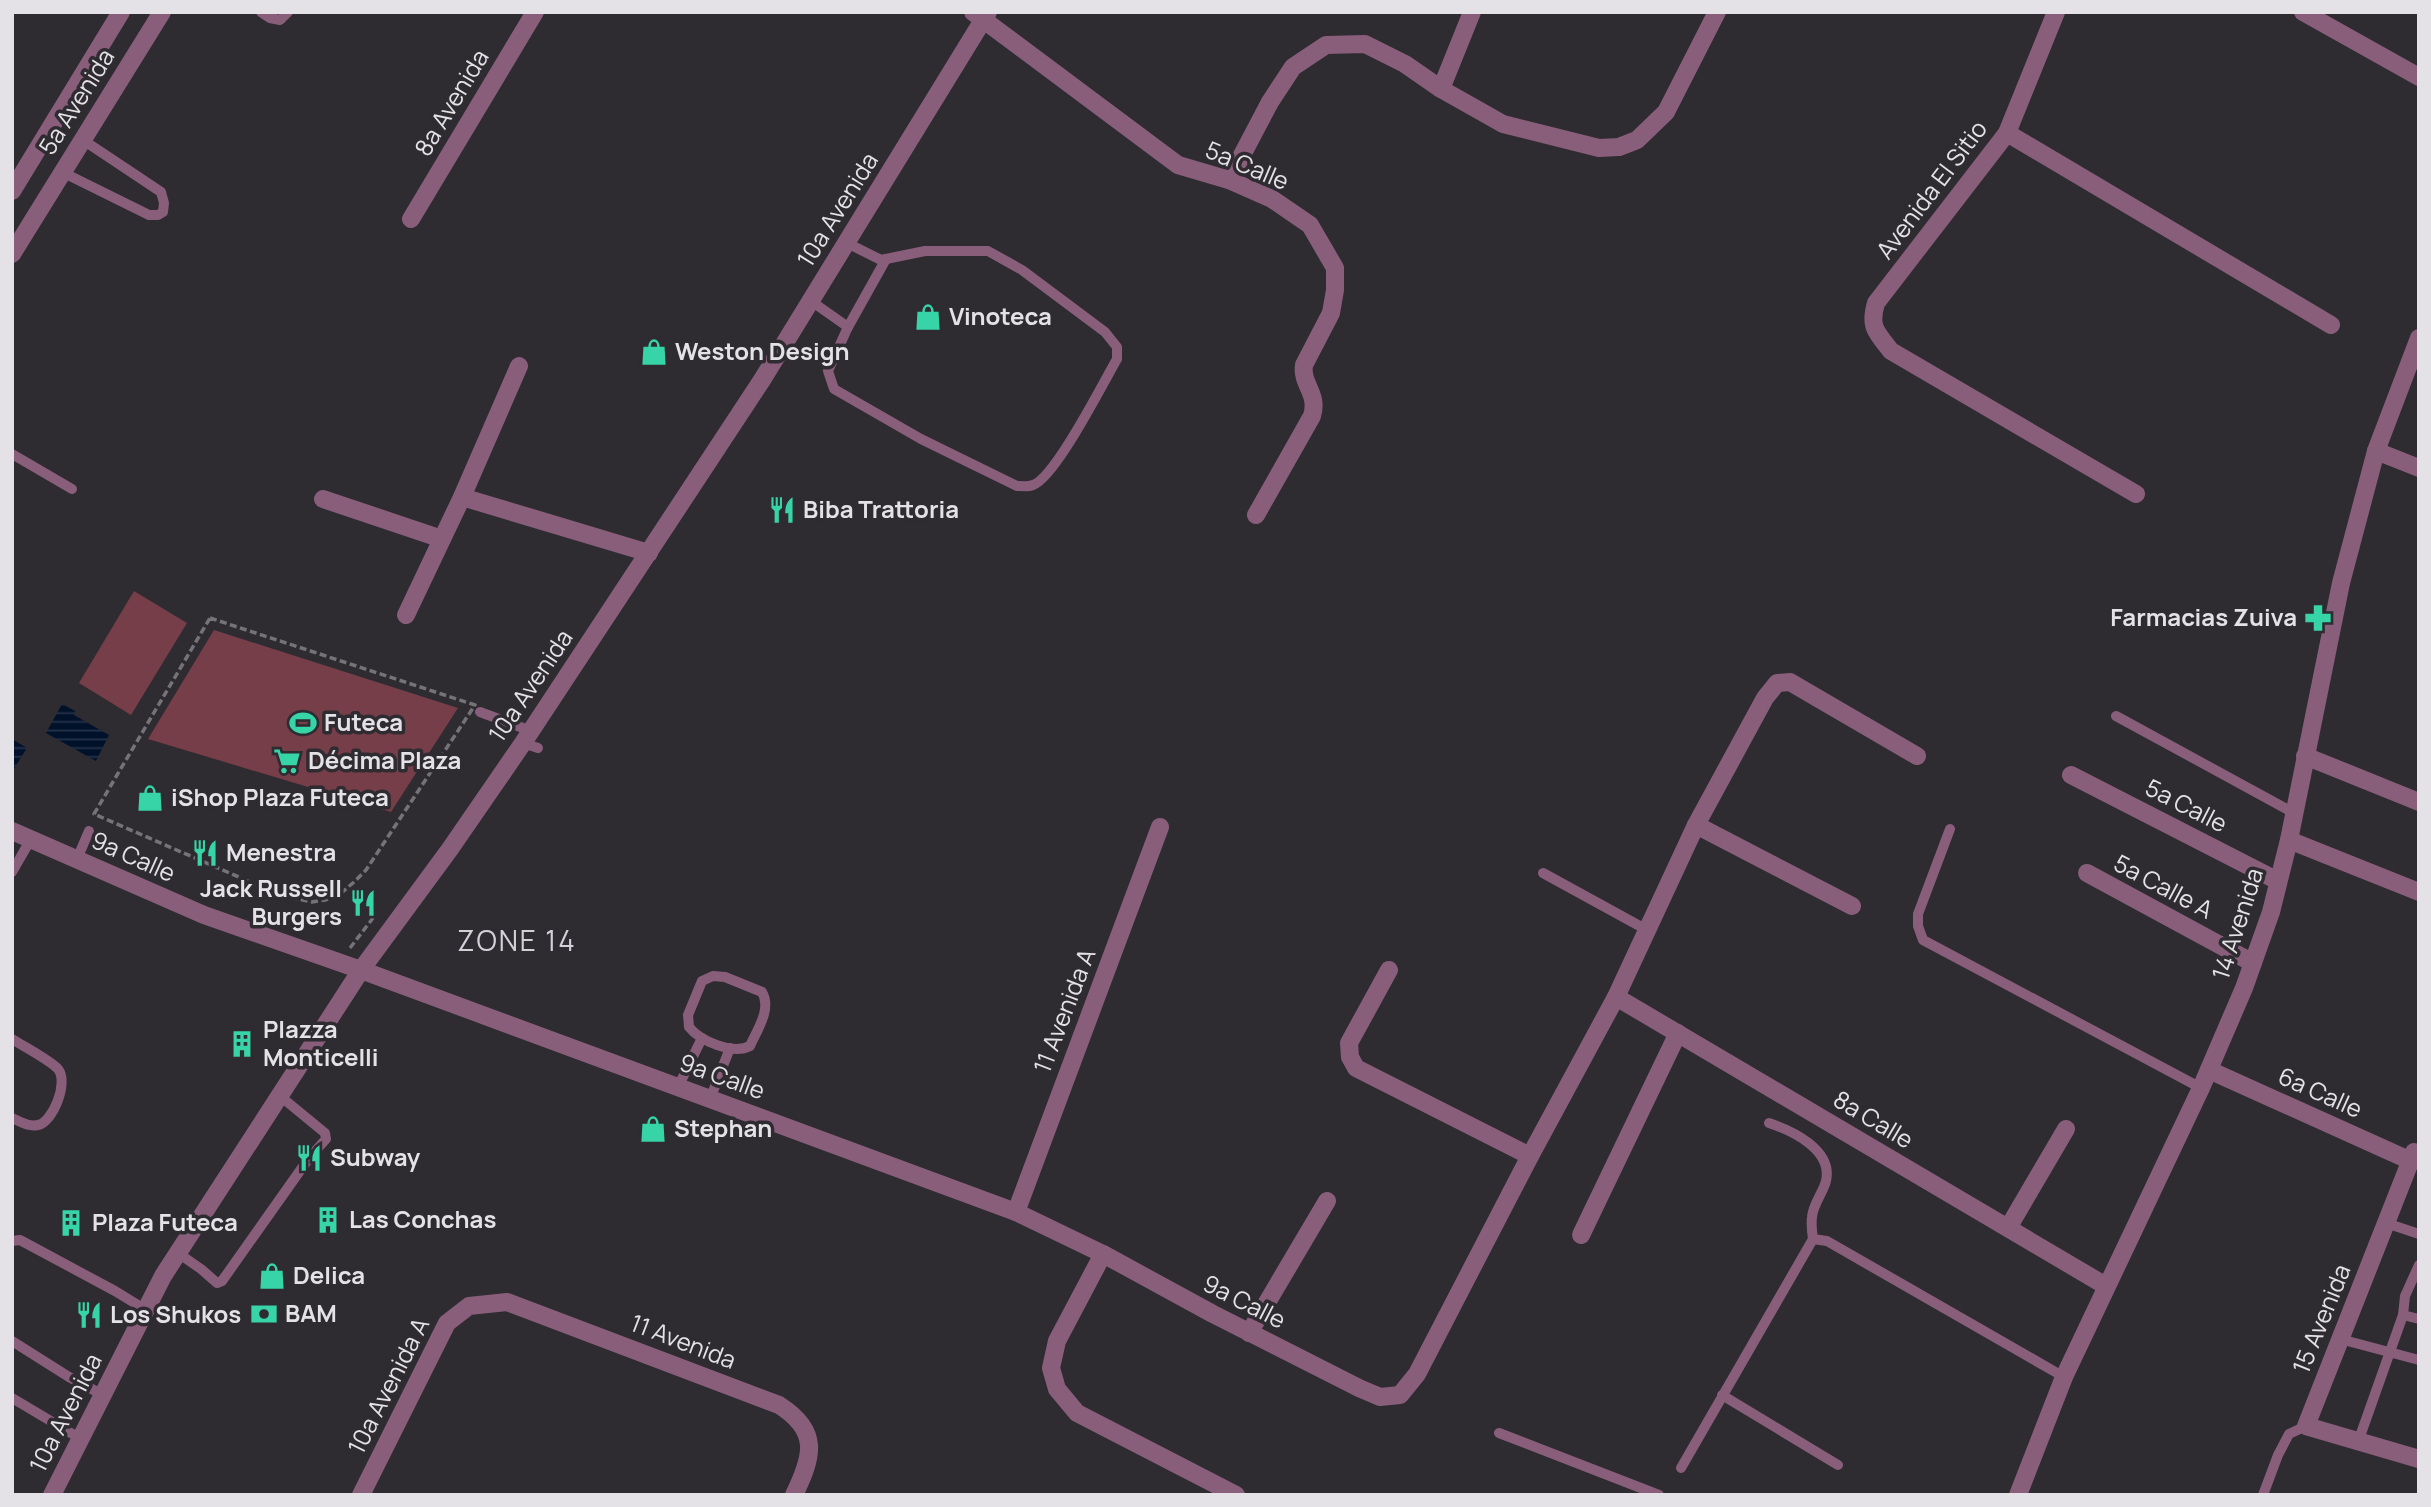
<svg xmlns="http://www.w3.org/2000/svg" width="2431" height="1507" font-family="Manrope,sans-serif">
  <defs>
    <pattern id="water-rules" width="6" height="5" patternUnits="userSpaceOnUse" patternTransform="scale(1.75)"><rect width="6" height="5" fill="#00112a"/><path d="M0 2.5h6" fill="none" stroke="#253349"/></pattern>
  </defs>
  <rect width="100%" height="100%" fill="#2e2b31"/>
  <g fill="#753e49">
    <path d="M 134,591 L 187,623 L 131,715 L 79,683 Z"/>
    <path d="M 214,630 L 458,708 L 391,812 L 148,739 Z"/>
  </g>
  <g fill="url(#water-rules)">
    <path d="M 62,704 L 75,711 L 74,715 L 109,735 L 96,761 L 46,733 Z"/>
    <path d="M 12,739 L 27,748 L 13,770 L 12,769 Z"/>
  </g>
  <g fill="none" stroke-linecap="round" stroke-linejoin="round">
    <g stroke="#767378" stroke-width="3.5" stroke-dasharray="7 3.5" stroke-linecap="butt">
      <path d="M 210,618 L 475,705 L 366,870 L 354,882 L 339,895 L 325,900 L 312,902 L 280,895 L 94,814 Z"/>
      <path d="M 350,948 L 373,918"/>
    </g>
    <g stroke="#895e7b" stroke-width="10">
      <path d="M 261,12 L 270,18 L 280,20 L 288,12"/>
      <path d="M 62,172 L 149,215 L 158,215 L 163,212 L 164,203 L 161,192 L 83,140"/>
      <path d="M 811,301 L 848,327 L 828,371 L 834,389 L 921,439 L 1017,486 C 1021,486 1028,487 1033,485 C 1055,478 1103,383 1117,359 L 1117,347 L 1105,332 L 1022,270 L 988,251 L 925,251 L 881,260 L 847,243"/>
      <path d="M 848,327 L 886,259"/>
      <path d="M 12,454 L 72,489"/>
      <path d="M 480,712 L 531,731"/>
      <path d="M 2116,716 L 2294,813"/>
      <path d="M 523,743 L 538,748"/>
      <path d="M 1950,829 L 1918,914 L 1918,926 L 1923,940 L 2201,1088"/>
      <path d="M 77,859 L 89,831"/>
      <path d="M 12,872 L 31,839"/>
      <path d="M 1543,873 L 1647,930"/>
      <path d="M 713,976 L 725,977 L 762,992 C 772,1009 757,1030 750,1046 C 733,1055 700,1041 689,1027 L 688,1015 L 702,981 Z"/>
      <path d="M 12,1039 C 23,1046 50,1060 58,1069 C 69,1082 53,1122 38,1125 C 28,1127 21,1122 12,1118"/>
      <path d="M 678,1087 L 702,1038"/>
      <path d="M 710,1099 L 730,1048"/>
      <path d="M 1769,1123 C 1793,1131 1833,1150 1826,1181 C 1823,1193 1813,1204 1812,1217 C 1811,1224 1812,1232 1813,1239"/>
      <path d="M 2386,1223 L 2419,1234"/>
      <path d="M 12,1241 L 20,1240 L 115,1291 L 146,1310"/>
      <path d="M 178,1253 L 201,1269 L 217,1283 L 222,1281 L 309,1158 L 326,1139 L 325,1133 L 280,1096"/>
      <path d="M 2419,1265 L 2405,1296 L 2403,1315 L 2419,1319"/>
      <path d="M 2340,1339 L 2419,1360"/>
      <path d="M 12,1341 L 69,1377 L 103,1395"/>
      <path d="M 1722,1395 L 1838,1465"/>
      <path d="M 12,1398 L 81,1439"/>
      <path d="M 1499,1433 L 1659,1495"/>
      <path d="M 2358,1442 L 2403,1315"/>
      <path d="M 1681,1468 L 1813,1239 L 1827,1241 L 2064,1377"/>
      <path d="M 2263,1495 L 2278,1455 L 2289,1434 L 2306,1426"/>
    </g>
    <g stroke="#895e7b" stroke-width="18">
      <path d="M 973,12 L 1178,165 L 1229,180 L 1272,199 L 1310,225 L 1335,268 L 1335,290 L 1331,313 L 1304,365 C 1301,385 1319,393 1312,416 L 1256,515"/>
      <path d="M 2056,12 L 2007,133 L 1876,303 C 1869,327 1876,332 1891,351 L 2136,494"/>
      <path d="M 2303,12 L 2419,77"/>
      <path d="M 1441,89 L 1472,12"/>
      <path d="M 2007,133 L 2331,325"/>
      <path d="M 1229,180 L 1270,102 L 1293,67 L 1326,45 L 1365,44 L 1405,64 L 1441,89 L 1503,124 L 1599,148 L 1619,147 L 1637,140 L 1666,112 L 1717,12"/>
      <path d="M 411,219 L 535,12"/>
      <path d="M 462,497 L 649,553"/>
      <path d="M 323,499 L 442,539"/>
      <path d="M 406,615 L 462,497 L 519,366"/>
      <path d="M 2305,756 L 2419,802"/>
      <path d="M 2071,775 L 2278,881"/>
      <path d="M 1696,825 L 1852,906"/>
      <path d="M 2289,840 L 2419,892"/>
      <path d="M 2087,873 L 2253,963"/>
      <path d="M 361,970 L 1016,1212 L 1103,1254 L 1213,1314 L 1359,1388 L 1380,1397 L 1400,1395 L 1417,1374 L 1530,1156 L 1616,997 L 1696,825 L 1765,698 L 1777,683 L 1790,682 L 1917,756"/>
      <path d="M 1389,970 L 1349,1043 L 1350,1057 L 1356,1068 L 1530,1156"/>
      <path d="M 1616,997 L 2106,1286"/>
      <path d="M 2209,1070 L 2411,1161"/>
      <path d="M 2414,1152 L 2306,1426 L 2419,1459"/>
      <path d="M 1016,1212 L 1160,827"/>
      <path d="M 2008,1228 L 2066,1129"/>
      <path d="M 1581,1235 L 1678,1033"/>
      <path d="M 1103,1254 L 1057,1341 L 1051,1368 L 1057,1389 L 1077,1413 L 1236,1495"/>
      <path d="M 1249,1333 L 1327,1201"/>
      <path d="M 361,1495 L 447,1323 L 469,1306 L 507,1302 L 779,1405 C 820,1431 813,1456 794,1495"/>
    </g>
    <g stroke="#895e7b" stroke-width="18">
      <path d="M 12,191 L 121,12"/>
      <path d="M 12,254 L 162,12"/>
      <path d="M 2376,451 L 2419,468"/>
      <path d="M 12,831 L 204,915 L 361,970"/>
      <path d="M 52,1495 L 163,1276 L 361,970 L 450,849 L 523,743 L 762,380 L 988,12"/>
      <path d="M 2018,1495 L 2064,1377 L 2201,1088 L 2244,988 L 2271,912 L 2289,840 L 2341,583 L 2376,451 L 2419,338"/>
    </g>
  </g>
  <defs>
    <symbol id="shop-bare" viewBox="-9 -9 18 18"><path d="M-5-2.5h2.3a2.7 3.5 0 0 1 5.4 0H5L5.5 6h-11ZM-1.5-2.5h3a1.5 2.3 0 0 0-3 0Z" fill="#36d4a7" stroke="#2e2b31" stroke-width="2.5" paint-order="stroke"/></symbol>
    <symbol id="restaurant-bare" viewBox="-9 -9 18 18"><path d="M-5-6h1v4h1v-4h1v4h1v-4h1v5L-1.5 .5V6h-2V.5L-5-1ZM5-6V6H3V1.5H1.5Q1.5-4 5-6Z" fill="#36d4a7" stroke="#2e2b31" stroke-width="2.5" paint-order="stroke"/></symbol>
    <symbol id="pharmacy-bare" viewBox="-9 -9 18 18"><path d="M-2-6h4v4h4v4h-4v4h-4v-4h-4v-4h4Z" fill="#36d4a7" stroke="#2e2b31" stroke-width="2.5" paint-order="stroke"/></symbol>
    <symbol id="stadium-bare" viewBox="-9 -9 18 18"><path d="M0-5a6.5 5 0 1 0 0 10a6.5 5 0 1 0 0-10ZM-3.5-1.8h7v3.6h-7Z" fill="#36d4a7" stroke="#2e2b31" stroke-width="2.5" paint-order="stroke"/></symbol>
    <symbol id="supermarket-bare" viewBox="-9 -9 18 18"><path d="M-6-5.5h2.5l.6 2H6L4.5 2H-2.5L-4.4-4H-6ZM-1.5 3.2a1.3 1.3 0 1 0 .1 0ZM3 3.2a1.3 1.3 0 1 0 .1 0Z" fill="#36d4a7" stroke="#2e2b31" stroke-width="2.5" paint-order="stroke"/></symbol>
    <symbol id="building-bare" viewBox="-9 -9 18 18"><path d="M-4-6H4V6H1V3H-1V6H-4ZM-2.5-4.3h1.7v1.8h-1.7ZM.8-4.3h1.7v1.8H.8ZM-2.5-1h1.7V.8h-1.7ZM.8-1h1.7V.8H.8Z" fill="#36d4a7" stroke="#2e2b31" stroke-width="2.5" paint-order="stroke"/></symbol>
    <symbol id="bank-bare" viewBox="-9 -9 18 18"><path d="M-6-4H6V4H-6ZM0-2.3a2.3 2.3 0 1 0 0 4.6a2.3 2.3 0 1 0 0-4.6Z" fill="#36d4a7" stroke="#2e2b31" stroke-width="2.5" paint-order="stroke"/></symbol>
  </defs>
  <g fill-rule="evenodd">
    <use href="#shop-bare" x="909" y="298" width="38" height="38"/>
    <use href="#shop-bare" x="635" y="333" width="38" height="38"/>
    <use href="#restaurant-bare" x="763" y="491" width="38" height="38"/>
    <use href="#pharmacy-bare" x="2299" y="599" width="38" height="38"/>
    <use href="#stadium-bare" x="284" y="704" width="38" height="38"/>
    <use href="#supermarket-bare" x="268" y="742" width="38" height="38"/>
    <use href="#shop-bare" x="131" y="779" width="38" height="38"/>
    <use href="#restaurant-bare" x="186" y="834" width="38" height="38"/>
    <use href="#restaurant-bare" x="344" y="884" width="38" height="38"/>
    <use href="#building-bare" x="223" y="1025" width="38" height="38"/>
    <use href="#shop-bare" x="634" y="1110" width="38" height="38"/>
    <use href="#restaurant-bare" x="290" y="1139" width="38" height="38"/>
    <use href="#building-bare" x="309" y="1201" width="38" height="38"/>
    <use href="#building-bare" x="52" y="1204" width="38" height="38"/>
    <use href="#shop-bare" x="253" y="1257" width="38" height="38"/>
    <use href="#bank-bare" x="245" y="1295" width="38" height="38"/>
    <use href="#restaurant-bare" x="70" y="1296" width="38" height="38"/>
  </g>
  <g text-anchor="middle" stroke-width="7" stroke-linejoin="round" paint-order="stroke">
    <g font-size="24" fill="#e4e2e6" stroke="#2e2b31">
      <text transform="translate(77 102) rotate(-58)" y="8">5a Avenida</text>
      <text transform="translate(452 103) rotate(-59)" y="8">8a Avenida</text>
      <text transform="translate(1247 166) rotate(23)" y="8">5a Calle</text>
      <text transform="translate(1932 190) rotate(-53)" y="8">Avenida El Sitio</text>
      <text transform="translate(838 210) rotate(-58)" y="8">10a Avenida</text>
      <text transform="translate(531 686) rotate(-56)" y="8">10a Avenida</text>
      <text transform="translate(2186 806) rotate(27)" y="8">5a Calle</text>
      <text transform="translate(133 857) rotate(24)" y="8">9a Calle</text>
      <text transform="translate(2163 887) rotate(28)" y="8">5a Calle A</text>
      <text transform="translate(2238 924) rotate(-72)" y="8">14 Avenida</text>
      <text transform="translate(1065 1011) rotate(-69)" y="8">11 Avenida A</text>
      <text transform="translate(722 1077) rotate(20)" y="8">9a Calle</text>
      <text transform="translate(2320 1093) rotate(24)" y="8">6a Calle</text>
      <text transform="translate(1873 1120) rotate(31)" y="8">8a Calle</text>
      <text transform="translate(1244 1302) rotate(27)" y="8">9a Calle</text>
      <text transform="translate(2322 1319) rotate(-68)" y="8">15 Avenida</text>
      <text transform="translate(683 1342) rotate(21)" y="8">11 Avenida</text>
      <text transform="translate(389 1386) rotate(-63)" y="8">10a Avenida A</text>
      <text transform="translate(66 1413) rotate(-63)" y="8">10a Avenida</text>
    </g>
    <g font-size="24" font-weight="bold" fill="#e4e2e6" stroke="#2e2b31" text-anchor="start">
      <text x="949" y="325">Vinoteca</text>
      <text x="675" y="360">Weston Design</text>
      <text x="803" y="518">Biba Trattoria</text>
      <text x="2297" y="626" text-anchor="end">Farmacias Zuiva</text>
      <text x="324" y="731">Futeca</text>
      <text x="308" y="769">Décima Plaza</text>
      <text x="171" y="806">iShop Plaza Futeca</text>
      <text x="226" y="861">Menestra</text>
      <text x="342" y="897" text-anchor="end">Jack Russell<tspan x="342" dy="28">Burgers</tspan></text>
      <text x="263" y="1038">Plazza<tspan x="263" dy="28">Monticelli</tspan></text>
      <text x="674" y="1137">Stephan</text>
      <text x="330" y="1166">Subway</text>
      <text x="349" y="1228">Las Conchas</text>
      <text x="92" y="1231">Plaza Futeca</text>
      <text x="293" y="1284">Delica</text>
      <text x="285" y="1322">BAM</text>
      <text x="110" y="1323">Los Shukos</text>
    </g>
    <g font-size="28" letter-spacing="2" fill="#d4d0d8" stroke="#2e2b31">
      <text x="517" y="951">ZONE 14</text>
    </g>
  </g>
  <rect width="2431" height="1507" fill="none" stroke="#e4e2e6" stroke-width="28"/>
</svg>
